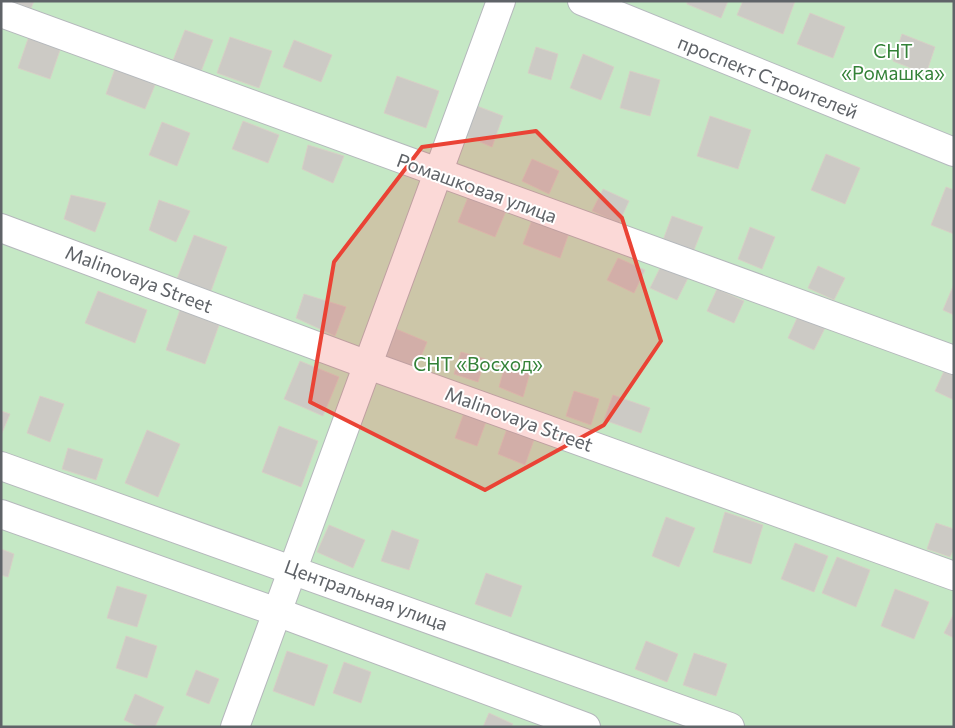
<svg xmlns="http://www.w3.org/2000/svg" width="955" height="728" font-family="Commissioner,sans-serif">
  <rect width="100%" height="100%" fill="#f1efe8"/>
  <rect fill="#c5e8c5" x="1" y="1" width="953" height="726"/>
  <g fill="#cccac5" stroke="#d6d1c6">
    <path d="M 10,1 L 34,1 L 31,8 Z"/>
    <path d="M 687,1 L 728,1 L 721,18 L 687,4 Z"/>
    <path d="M 743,1 L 795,1 L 783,34 L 737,15 Z"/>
    <path d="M 810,13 L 845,27 L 833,58 L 797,44 Z"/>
    <path d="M 185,30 L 213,40 L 200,74 L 172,63 Z"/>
    <path d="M 902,34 L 935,47 L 926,74 L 893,61 Z"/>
    <path d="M 29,36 L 61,47 L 50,79 L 18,68 Z"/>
    <path d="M 230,37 L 272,51 L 259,88 L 217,73 Z"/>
    <path d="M 294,40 L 332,55 L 321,82 L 283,67 Z"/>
    <path d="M 536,47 L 558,54 L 551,80 L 528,73 Z"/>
    <path d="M 583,54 L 614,67 L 601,100 L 570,88 Z"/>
    <path d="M 116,66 L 155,85 L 145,109 L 106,94 Z"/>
    <path d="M 630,71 L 660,80 L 650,116 L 620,108 Z"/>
    <path d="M 397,76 L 439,91 L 426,128 L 384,113 Z"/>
    <path d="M 477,106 L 503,116 L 492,147 L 466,136 Z"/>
    <path d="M 710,116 L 751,130 L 738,169 L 697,156 Z"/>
    <path d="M 243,121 L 279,135 L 268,163 L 232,149 Z"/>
    <path d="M 162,122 L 190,133 L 177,166 L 149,155 Z"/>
    <path d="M 308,145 L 344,156 L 333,183 L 302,169 Z"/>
    <path d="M 826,154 L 860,168 L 845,204 L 811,190 Z"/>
    <path d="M 532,159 L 559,171 L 549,194 L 522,181 Z"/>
    <path d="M 946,187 L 954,190 L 954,234 L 931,225 Z"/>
    <path d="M 603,189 L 629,201 L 619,223 L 592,211 Z"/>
    <path d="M 71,195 L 106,203 L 95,232 L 64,219 Z"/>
    <path d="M 469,195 L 506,211 L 495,237 L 458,222 Z"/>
    <path d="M 159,200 L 190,211 L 176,242 L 149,230 Z"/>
    <path d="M 672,216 L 703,227 L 692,255 L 662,243 Z"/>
    <path d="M 532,220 L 569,233 L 560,258 L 523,244 Z"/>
    <path d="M 750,227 L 775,237 L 762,269 L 738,259 Z"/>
    <path d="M 194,235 L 227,247 L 211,291 L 177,279 Z"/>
    <path d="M 618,258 L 645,270 L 634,293 L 607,280 Z"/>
    <path d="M 661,266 L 688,278 L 677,300 L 650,288 Z"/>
    <path d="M 818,266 L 845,278 L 834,300 L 808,288 Z"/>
    <path d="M 954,284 L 954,315 L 943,310 Z"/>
    <path d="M 717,289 L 744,301 L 734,323 L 707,311 Z"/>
    <path d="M 98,291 L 147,310 L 135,343 L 85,323 Z"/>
    <path d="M 304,294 L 346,307 L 335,336 L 296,318 Z"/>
    <path d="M 180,310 L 219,325 L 205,364 L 166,350 Z"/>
    <path d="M 798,316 L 825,328 L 814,350 L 788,338 Z"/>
    <path d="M 396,329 L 427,342 L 415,371 L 384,358 Z"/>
    <path d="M 461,352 L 485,359 L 478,382 L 454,374 Z"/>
    <path d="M 507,359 L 531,369 L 523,397 L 499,387 Z"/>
    <path d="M 300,361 L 339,377 L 323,416 L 284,399 Z"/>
    <path d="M 945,369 L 954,373 L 954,400 L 935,391 Z"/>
    <path d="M 574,391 L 599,399 L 591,425 L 566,416 Z"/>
    <path d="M 613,395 L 650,408 L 641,433 L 604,420 Z"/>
    <path d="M 40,396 L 64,404 L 50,442 L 27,433 Z"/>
    <path d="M 465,410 L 487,419 L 477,446 L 455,438 Z"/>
    <path d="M 1,411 L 10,414 L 1,435 Z"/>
    <path d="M 509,423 L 536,434 L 525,465 L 498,454 Z"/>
    <path d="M 279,426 L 318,441 L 301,487 L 262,472 Z"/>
    <path d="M 147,430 L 180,444 L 158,497 L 125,483 Z"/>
    <path d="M 68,448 L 103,459 L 96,480 L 62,469 Z"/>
    <path d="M 725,512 L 763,525 L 751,564 L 713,552 Z"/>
    <path d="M 666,517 L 695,528 L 679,567 L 652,556 Z"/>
    <path d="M 936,523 L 954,529 L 954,548 L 950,557 L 927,549 Z"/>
    <path d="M 329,525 L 365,540 L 353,568 L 317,552 Z"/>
    <path d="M 392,530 L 419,540 L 409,570 L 381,561 Z"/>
    <path d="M 795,543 L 828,556 L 814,592 L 781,579 Z"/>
    <path d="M 1,549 L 14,554 L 8,577 L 1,575 Z"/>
    <path d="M 837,557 L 870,570 L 856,607 L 822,593 Z"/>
    <path d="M 486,573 L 522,586 L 511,617 L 475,604 Z"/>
    <path d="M 117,586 L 147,595 L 137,627 L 107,618 Z"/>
    <path d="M 895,589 L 929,602 L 914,639 L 881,626 Z"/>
    <path d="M 954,613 L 954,638 L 944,633 Z"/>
    <path d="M 126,636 L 157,646 L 147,678 L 116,668 Z"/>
    <path d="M 646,641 L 678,654 L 667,682 L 635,669 Z"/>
    <path d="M 287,651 L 328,665 L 314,706 L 273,691 Z"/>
    <path d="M 694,653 L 727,664 L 716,696 L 683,685 Z"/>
    <path d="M 344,662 L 371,672 L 361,703 L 333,693 Z"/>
    <path d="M 196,670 L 219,679 L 209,704 L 186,695 Z"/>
    <path d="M 135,694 L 164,707 L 155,727 L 140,727 L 124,720 Z"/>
    <path d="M 489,713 L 513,724 L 511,727 L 483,727 Z"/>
  </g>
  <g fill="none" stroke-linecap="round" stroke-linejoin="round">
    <defs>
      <g id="street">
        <path d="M 1,13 L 954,360"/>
        <path d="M 1,228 L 368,365 L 954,576"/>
        <path d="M 1,466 L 730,727"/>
        <path d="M 1,514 L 277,612 L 586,727"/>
        <path d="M 235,727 L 501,1"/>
      </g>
      <path id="secondary" d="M 582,1 L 954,152"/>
    </defs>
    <use href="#street" stroke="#b5b8bc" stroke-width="30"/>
    <use href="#secondary" stroke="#b6babf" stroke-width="30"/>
    <use href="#street" stroke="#fff" stroke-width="28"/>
    <use href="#secondary" stroke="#fff" stroke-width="28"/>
  </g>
  <path fill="#ea4335" fill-opacity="0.2" stroke="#ea4335" stroke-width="4" stroke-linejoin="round" d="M 536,131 L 622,218 L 661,341 L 604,425 L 485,490 L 310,402 L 334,262 L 422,147 Z"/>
  <g text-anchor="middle" stroke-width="4" stroke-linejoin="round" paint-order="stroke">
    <g font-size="19" fill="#348238" stroke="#fff">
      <text x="893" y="58">СНТ<tspan x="893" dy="22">«Ромашка»</tspan></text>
      <text x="478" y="371">СНТ «Восход»</text>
    </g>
    <g font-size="19" fill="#5f6368" stroke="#fff">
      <text transform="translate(768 77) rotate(22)" y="7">проспект Строителей</text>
      <text transform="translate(477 188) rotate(20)" y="7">Ромашковая улица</text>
      <text transform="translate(139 279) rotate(21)" y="7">Malinovaya Street</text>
      <text transform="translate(519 419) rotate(20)" y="7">Malinovaya Street</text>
      <text transform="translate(366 595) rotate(20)" y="7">Центральная улица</text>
    </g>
  </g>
  <rect width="955" height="728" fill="none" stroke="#5f6368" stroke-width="5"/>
</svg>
